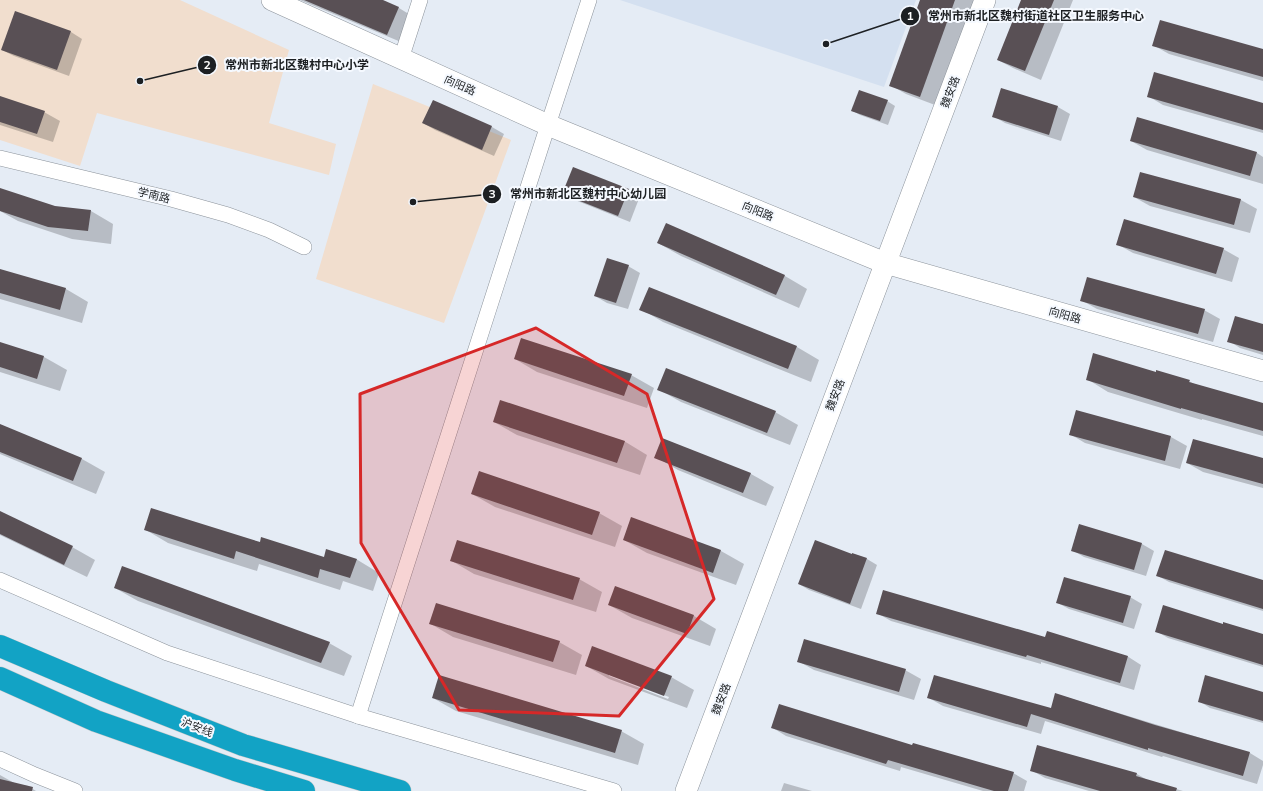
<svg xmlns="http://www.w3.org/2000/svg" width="1263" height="791" font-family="Mulish,'Noto Sans SC',sans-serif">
  <rect width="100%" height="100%" fill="#e5ecf5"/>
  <path fill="#d4e0f0" d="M 620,0 L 916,0 L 884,87 Z"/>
  <g fill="#f1dece">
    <path d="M 0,0 L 180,0 L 289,50 L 269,123 L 336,144 L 329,175 L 97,113 L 80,166 L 0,140 Z"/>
    <path d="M 373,84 L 511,140 L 444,323 L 316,279 Z"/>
  </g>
  <g fill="#0003" fill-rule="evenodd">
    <path d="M 300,0 L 380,0 L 399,8 L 412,16 L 401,42 Z"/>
    <path d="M 921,0 L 974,0 L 935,105 L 906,94 L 890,85 Z"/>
    <path d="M 1022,0 L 1073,0 L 1041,80 L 1013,68 L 998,60 Z"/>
    <path d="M 71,32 L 82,39 L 69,76 L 14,56 L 2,50 Z"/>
    <path d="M 1153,45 L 1263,50 L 1263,81 L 1169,54 Z"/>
    <path d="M 1002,89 L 1058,107 L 1070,114 L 1061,141 L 1005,123 L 993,116 Z"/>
    <path d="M 1148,96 L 1263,104 L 1263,133 L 1163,105 Z"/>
    <path d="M 0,97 L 44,112 L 60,121 L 53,142 L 0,125 Z"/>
    <path d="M 433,101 L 492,127 L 504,134 L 494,156 L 435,130 L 423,123 Z"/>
    <path d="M 887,101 L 895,106 L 888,125 L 860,115 L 853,111 Z"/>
    <path d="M 1138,118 L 1257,153 L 1263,157 L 1263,184 L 1147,150 L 1131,141 Z"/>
    <path d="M 1141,173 L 1241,200 L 1257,209 L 1250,233 L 1150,206 L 1134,197 Z"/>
    <path d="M 628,190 L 640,196 L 630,222 L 575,200 L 563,194 Z"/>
    <path d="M 0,194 L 54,207 L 91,211 L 113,224 L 111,244 L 72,239 L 18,221 L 0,211 Z"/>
    <path d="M 666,225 L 785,276 L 807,289 L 799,308 L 681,256 L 658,243 Z"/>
    <path d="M 1117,244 L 1223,249 L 1239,258 L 1232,282 L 1133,253 Z"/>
    <path d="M 628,266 L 640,273 L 628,309 L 607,303 L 595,296 Z"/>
    <path d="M 0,271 L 66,289 L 88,302 L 82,323 L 0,299 Z"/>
    <path d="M 649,288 L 797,347 L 819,360 L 811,382 L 663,322 L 641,309 Z"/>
    <path d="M 1081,300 L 1204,310 L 1220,319 L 1213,342 L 1097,309 Z"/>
    <path d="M 1263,325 L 1263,355 L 1240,348 L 1229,341 Z"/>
    <path d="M 0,343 L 44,357 L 67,370 L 60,391 L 0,372 Z"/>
    <path d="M 515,359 L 631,375 L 654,388 L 647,408 L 537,372 Z"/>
    <path d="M 1087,379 L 1189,381 L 1194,384 L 1263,404 L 1263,436 L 1202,419 L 1202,420 L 1108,392 Z"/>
    <path d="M 658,389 L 775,412 L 798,425 L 790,445 L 681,402 Z"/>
    <path d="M 1076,411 L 1171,437 L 1187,446 L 1180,469 L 1085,443 L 1070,434 Z"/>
    <path d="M 494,422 L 624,441 L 647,455 L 640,475 L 517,435 Z"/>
    <path d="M 0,426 L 82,459 L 105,472 L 96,494 L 0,454 Z"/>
    <path d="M 663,439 L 751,474 L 774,487 L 766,506 L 678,470 L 656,457 Z"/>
    <path d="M 1263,459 L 1263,488 L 1203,472 L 1187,463 Z"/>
    <path d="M 472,494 L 599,513 L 622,526 L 615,547 L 495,507 Z"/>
    <path d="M 0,512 L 72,547 L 95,560 L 87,577 L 0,535 Z"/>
    <path d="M 632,519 L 721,551 L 744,564 L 736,585 L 647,553 L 624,540 Z"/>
    <path d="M 1079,525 L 1142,544 L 1154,551 L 1146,576 L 1084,557 L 1072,550 Z"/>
    <path d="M 146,530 L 260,544 L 325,558 L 356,559 L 379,573 L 373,591 L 343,581 L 340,590 L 259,564 L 257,571 L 168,543 Z"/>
    <path d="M 853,555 L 867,559 L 877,565 L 861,609 L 809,590 L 799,584 Z"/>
    <path d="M 452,561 L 579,579 L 602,592 L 596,612 L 474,574 Z"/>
    <path d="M 1158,576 L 1263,581 L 1263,611 L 1169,582 Z"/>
    <path d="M 115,588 L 329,643 L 352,656 L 344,676 L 138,601 Z"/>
    <path d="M 1130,597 L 1142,604 L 1134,629 L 1069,609 L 1058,603 Z"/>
    <path d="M 609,605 L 694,616 L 716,629 L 710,646 L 632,618 Z"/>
    <path d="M 877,613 L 1046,638 L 1127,656 L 1141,665 L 1134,690 L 1041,662 L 1041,664 L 891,621 Z"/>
    <path d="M 431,624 L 559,642 L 582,655 L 576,675 L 453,637 Z"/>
    <path d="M 1223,625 L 1263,636 L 1263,667 L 1168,638 L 1156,631 Z"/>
    <path d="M 798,661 L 905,670 L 921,679 L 914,700 L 814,670 Z"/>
    <path d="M 586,666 L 671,677 L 694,690 L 687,708 L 609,679 ZM 609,674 L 669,697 L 668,699 L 609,676 Z"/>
    <path d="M 1263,693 L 1263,723 L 1210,708 L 1199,701 Z"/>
    <path d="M 1056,694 L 1250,753 L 1263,761 L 1263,765 L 1257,784 L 1163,756 L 1162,757 L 1045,721 L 1041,734 L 943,706 L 929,698 L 1051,709 Z"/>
    <path d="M 433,698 L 621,731 L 644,744 L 638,765 L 456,711 Z"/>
    <path d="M 773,728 L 913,746 L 1013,773 L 1027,781 L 1024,791 L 983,791 L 901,767 L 900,771 L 786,736 Z"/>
    <path d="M 1038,746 L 1137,774 L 1149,781 L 1183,791 L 1089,791 L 1045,778 L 1031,770 Z"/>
    <path d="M 0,775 L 16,784 L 28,786 L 36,791 L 0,791 Z"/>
    <path d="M 784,783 L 812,791 L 781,791 Z"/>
  </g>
  <g fill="#595055">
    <path d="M 304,0 L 383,0 L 399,7 L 387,35 Z"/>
    <path d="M 920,0 L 955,0 L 920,97 L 889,86 Z"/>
    <path d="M 1021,0 L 1054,0 L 1025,71 L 997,60 Z"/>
    <path d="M 15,11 L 71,31 L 57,70 L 1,50 Z"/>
    <path d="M 1160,20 L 1263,49 L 1263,77 L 1152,46 Z"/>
    <path d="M 1154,72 L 1263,103 L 1263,130 L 1147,97 Z"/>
    <path d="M 1001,88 L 1058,106 L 1049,135 L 992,117 Z"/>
    <path d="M 859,90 L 888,100 L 880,121 L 851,111 Z"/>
    <path d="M 0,96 L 45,111 L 37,134 L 0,122 Z"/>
    <path d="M 433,100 L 492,126 L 482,150 L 422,123 Z"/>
    <path d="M 1137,117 L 1257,152 L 1250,176 L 1130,141 Z"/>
    <path d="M 573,167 L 629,189 L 618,216 L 562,194 Z"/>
    <path d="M 1140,172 L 1241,199 L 1234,225 L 1133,197 Z"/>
    <path d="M 0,188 L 55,206 L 91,210 L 88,231 L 48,227 L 0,211 Z"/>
    <path d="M 1124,219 L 1224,248 L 1216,274 L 1116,245 Z"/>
    <path d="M 666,223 L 785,275 L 776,295 L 657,243 Z"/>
    <path d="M 607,258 L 629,265 L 616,303 L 594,296 Z"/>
    <path d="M 0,269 L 66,288 L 60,310 L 0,293 Z"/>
    <path d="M 1087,277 L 1205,309 L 1198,334 L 1080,301 Z"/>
    <path d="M 649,287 L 797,346 L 788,369 L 639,310 Z"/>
    <path d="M 1235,316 L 1263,324 L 1263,352 L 1227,342 Z"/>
    <path d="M 521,338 L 632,374 L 624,396 L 514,359 Z"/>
    <path d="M 0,342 L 44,356 L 37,379 L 0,367 Z"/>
    <path d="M 1093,353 L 1156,372 L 1156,370 L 1190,380 L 1189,382 L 1263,403 L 1263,431 L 1181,408 L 1181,409 L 1086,380 Z"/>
    <path d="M 666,368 L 776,411 L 767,433 L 657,390 Z"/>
    <path d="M 500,400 L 625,441 L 617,463 L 493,422 Z"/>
    <path d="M 1076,410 L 1171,436 L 1165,461 L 1069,435 Z"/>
    <path d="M 0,424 L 82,458 L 73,481 L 0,452 Z"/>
    <path d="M 662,438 L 751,473 L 743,493 L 654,458 Z"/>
    <path d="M 1193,439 L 1263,458 L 1263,484 L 1186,463 Z"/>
    <path d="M 479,471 L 600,512 L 592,535 L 471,494 Z"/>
    <path d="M 151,508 L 260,542 L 261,537 L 324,557 L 326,549 L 357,559 L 350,578 L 320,569 L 318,578 L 236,551 L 234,559 L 144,530 Z"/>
    <path d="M 0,511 L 73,546 L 64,565 L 0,534 Z"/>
    <path d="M 631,517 L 721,550 L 713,573 L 623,540 Z"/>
    <path d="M 1079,524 L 1142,543 L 1134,570 L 1071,551 Z"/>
    <path d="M 457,540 L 580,578 L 573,600 L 450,561 Z"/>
    <path d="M 815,540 L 852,554 L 852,553 L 867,558 L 850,604 L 798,584 Z"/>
    <path d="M 1165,550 L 1263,580 L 1263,609 L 1156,576 Z"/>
    <path d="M 122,566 L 330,642 L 321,663 L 114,588 Z"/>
    <path d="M 1064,577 L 1131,596 L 1123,623 L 1056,603 Z"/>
    <path d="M 615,586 L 694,615 L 687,634 L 608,605 Z"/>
    <path d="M 883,590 L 1045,637 L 1047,631 L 1128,656 L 1120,683 L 1027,655 L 1026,657 L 876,614 Z"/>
    <path d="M 436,603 L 560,641 L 553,662 L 429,624 Z"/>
    <path d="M 1163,605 L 1223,624 L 1223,622 L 1263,634 L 1263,665 L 1155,632 Z"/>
    <path d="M 804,639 L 906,669 L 899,692 L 797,662 Z"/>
    <path d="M 592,646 L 672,676 L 664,696 L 585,666 Z"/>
    <path d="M 439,675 L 622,730 L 615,753 L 432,698 Z"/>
    <path d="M 934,675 L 1051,708 L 1055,693 L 1155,725 L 1250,752 L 1243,776 L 1148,748 L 1148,750 L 1031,714 L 1027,727 L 927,698 Z"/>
    <path d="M 1205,675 L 1263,692 L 1263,721 L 1198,702 Z"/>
    <path d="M 779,704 L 912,745 L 913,743 L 1014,772 L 1008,791 L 994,791 L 888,760 L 886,764 L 771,728 Z"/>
    <path d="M 1037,745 L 1137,773 L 1136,776 L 1177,788 L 1176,791 L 1100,791 L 1030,771 Z"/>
    <path d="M 0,779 L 33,787 L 32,791 L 0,791 Z"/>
  </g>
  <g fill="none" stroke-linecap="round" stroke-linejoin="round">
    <defs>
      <g id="street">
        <path d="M 401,59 L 420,0"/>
        <path d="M 0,158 L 171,199 L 228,215 L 269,230 L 304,247"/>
        <path d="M 0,580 L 167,653 L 358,716 L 614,791"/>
        <path d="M 358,716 L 548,125 L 589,0"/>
        <path d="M 0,759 L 35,775 L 75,791"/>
      </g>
      <g id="secondary">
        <path d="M 272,0 L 548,125 L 885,263 L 1263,371"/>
        <path d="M 686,791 L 985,0"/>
      </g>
      <g id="highway">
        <path d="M 0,646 L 106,691 L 243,745 L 400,791"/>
        <path d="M 0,678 L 96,721 L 235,770 L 304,791"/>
      </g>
    </defs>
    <use href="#street" stroke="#8c939b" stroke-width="16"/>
    <use href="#secondary" stroke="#8c939b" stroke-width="22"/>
    <use href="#highway" stroke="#c9c9ca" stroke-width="23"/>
    <use href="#street" stroke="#fff" stroke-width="15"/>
    <use href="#secondary" stroke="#fff" stroke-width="21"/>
    <use href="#highway" stroke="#12a3c5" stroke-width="22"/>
  </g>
  <path fill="#d62828" fill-opacity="0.2" stroke="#d62828" stroke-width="3" stroke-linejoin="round" d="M 536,328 L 647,394 L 714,599 L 619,716 L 459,710 L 361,543 L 360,394 Z"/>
  <g text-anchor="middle" stroke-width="4" stroke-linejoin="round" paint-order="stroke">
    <g font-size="11" fill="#1d2023" stroke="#f5f9ff">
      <text transform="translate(460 85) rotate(24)" y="4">向阳路</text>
      <text transform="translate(950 92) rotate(-69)" y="4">魏安路</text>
      <text transform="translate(154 195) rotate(14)" y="4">学南路</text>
      <text transform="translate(758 211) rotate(22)" y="4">向阳路</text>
      <text transform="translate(1065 315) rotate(16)" y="4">向阳路</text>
      <text transform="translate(835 395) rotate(-69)" y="4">魏安路</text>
      <text transform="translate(721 699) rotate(-69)" y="4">魏安路</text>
      <text transform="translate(197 727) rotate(21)" y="4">沪安线</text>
    </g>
  </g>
  <path fill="none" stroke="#1d2023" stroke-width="1.5" d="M826 44L910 16M140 81L207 65M413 202L492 194"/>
  <g fill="#1d2023" stroke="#f5f9ff" stroke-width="1.5">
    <circle cx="826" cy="44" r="4"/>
    <circle cx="140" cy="81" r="4"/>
    <circle cx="413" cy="202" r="4"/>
    <circle cx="910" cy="16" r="10"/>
    <circle cx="207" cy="65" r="10"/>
    <circle cx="492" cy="194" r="10"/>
  </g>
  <g font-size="12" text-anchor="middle" font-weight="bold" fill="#fff">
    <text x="910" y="20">1</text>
    <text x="207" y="69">2</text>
    <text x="492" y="198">3</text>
  </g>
  <g font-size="12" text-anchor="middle" font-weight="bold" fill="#1d2023" stroke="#f5f9ff" stroke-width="4" stroke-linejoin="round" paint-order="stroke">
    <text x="1036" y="20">常州市新北区魏村街道社区卫生服务中心</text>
    <text x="297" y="69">常州市新北区魏村中心小学</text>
    <text x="588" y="198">常州市新北区魏村中心幼儿园</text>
  </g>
</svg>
